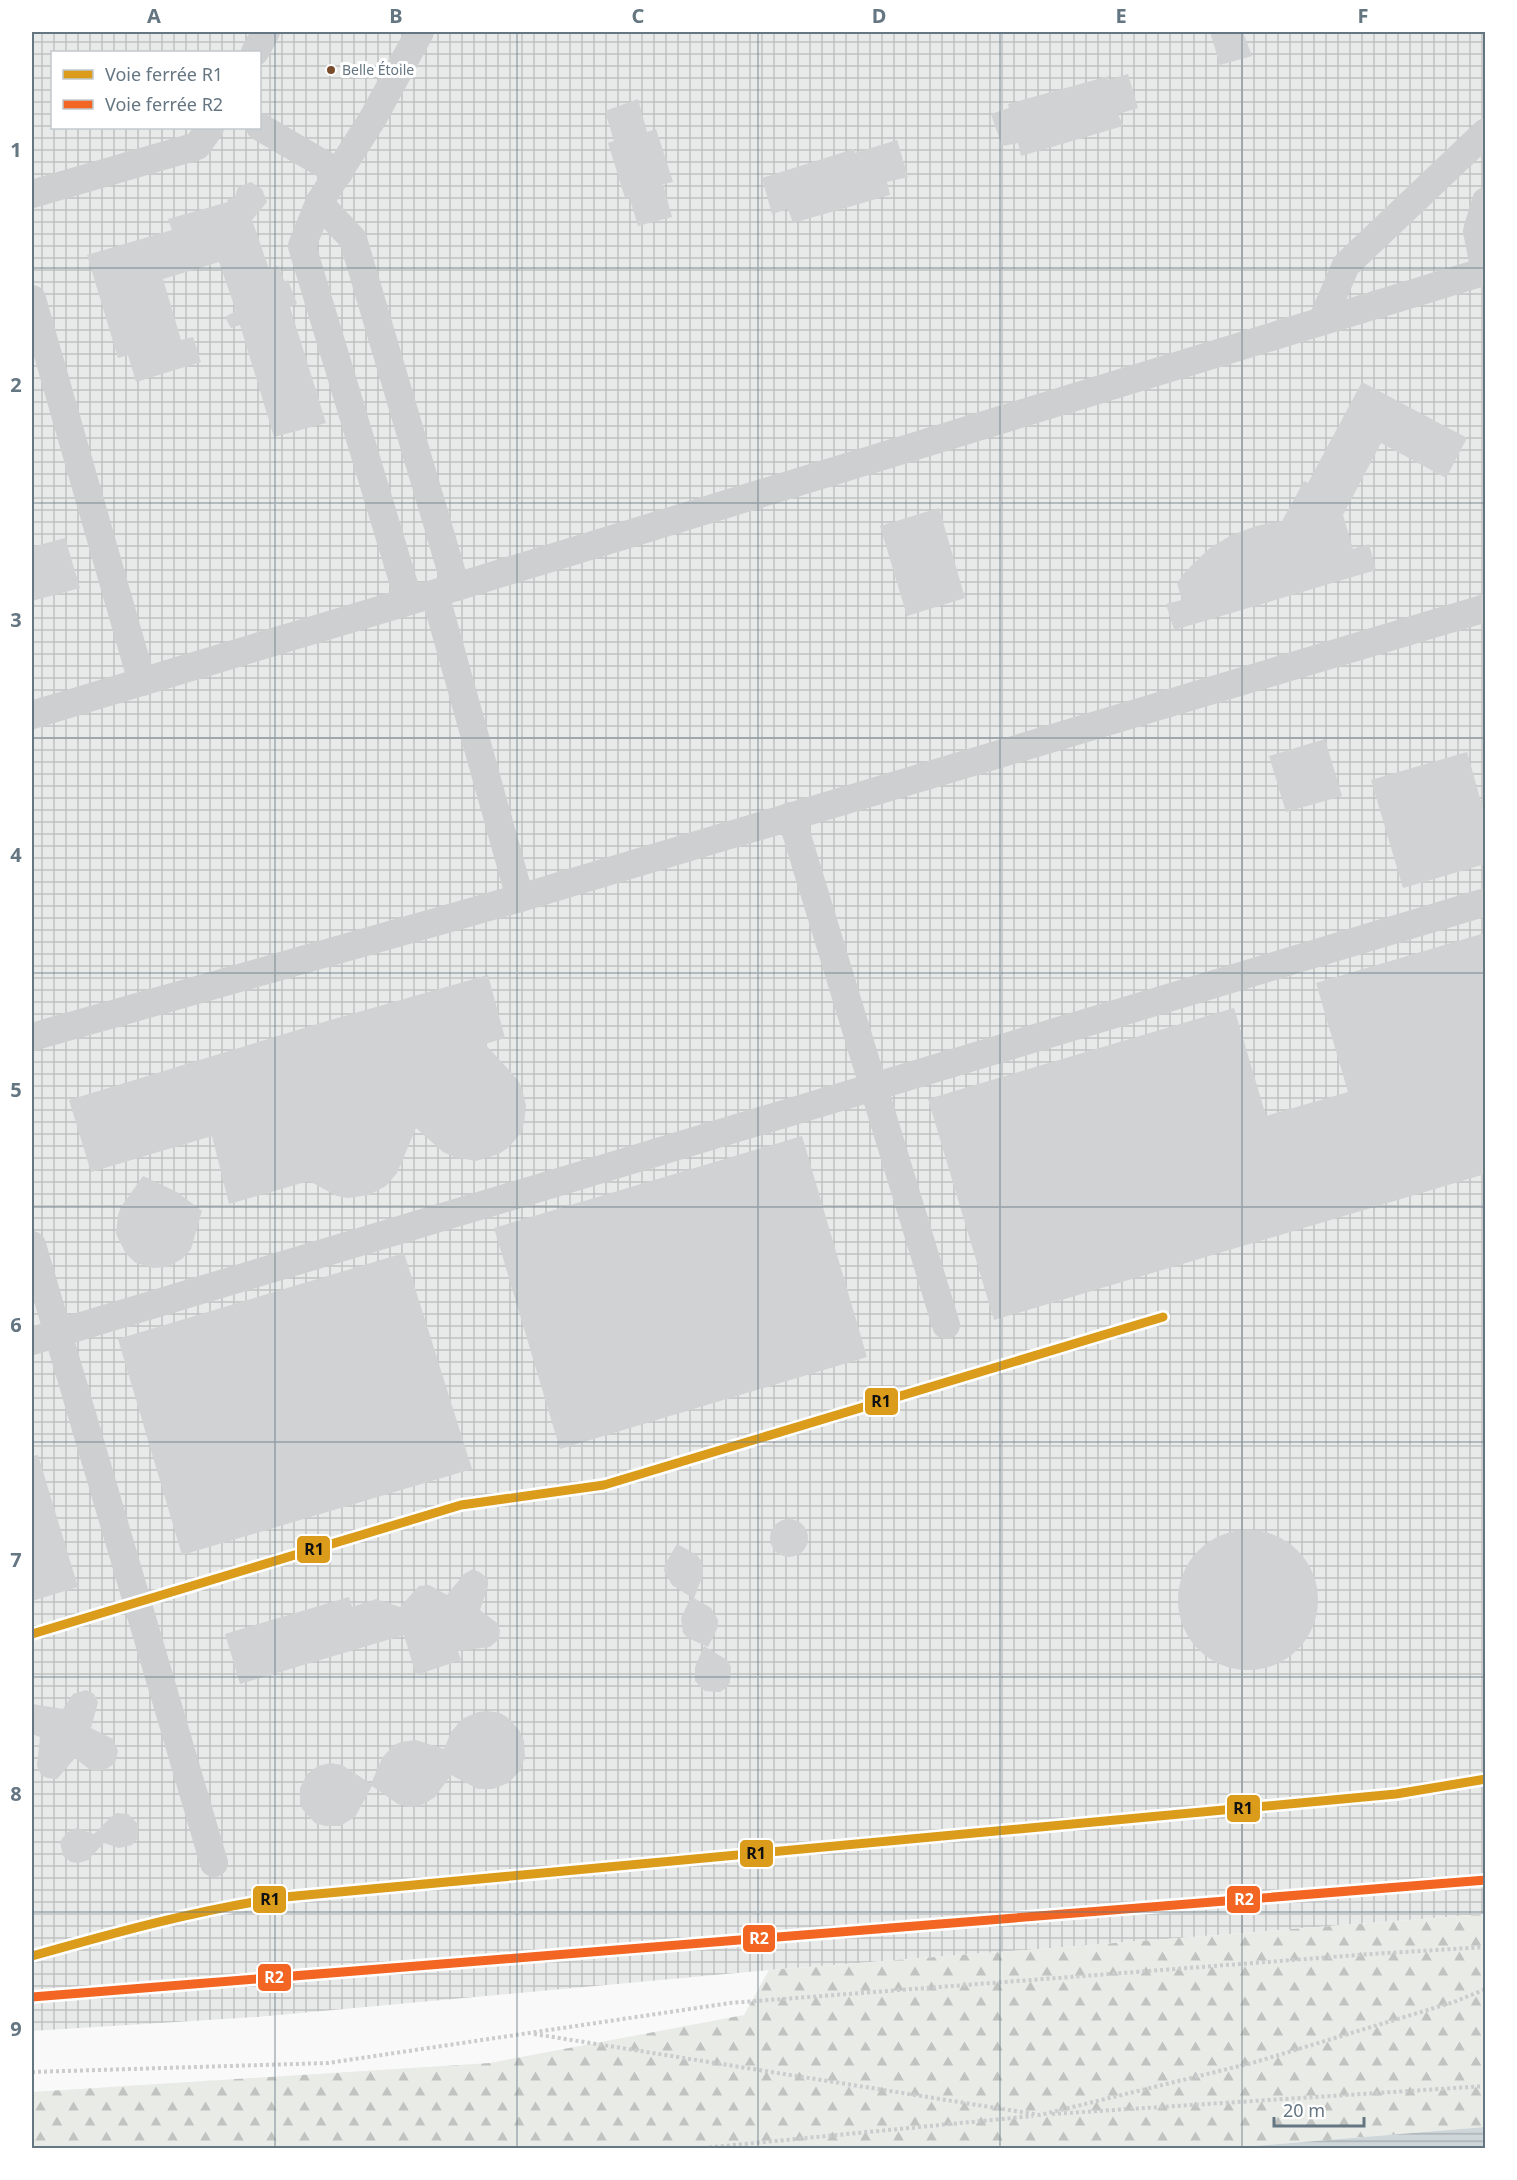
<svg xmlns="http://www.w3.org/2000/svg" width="1517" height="2180" font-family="'Noto Sans',sans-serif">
  <defs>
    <pattern id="industrial-grid" width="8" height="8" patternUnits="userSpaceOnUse" patternTransform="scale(1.5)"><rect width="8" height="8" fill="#e8e9e9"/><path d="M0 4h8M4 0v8" fill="none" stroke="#c0c1c2"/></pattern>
    <pattern id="forest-firs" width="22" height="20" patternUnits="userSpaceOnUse" patternTransform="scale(1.5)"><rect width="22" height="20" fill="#e8ebe6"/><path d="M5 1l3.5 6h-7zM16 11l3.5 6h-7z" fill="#c0c3c0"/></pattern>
    <pattern id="water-rules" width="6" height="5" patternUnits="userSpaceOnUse" patternTransform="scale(1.5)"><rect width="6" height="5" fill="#ced6d9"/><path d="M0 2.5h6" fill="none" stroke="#abb2b5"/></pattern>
  </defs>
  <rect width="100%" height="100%" fill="#f9f9f9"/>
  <path fill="url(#industrial-grid)" fill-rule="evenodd" d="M 32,32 L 1485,32 L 1485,1914 L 769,1970 L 257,2017 L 32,2031 ZM 52,52 L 260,52 L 260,128 L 52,128 Z"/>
  <path fill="url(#forest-firs)" d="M 1485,1914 L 1485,2127 L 1229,2148 L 32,2148 L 32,2092 L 490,2063 L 744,2015 L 769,1970 Z"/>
  <path fill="url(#water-rules)" d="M 1485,2127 L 1485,2148 L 1229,2148 Z"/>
  <g fill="#d0d2d3">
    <path d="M 1210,32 L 1243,32 L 1252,56 L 1220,65 Z"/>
    <path d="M 1128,74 L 1138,108 L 1118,114 L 1123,126 L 1021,156 L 1018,143 L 1002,146 L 991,114 L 1009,108 L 1008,104 L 1109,76 L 1108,80 Z"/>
    <path d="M 638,99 L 647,132 L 656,129 L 673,182 L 663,184 L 672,217 L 638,226 L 629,196 L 625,198 L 608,143 L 614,141 L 605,111 Z"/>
    <path d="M 897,140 L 908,177 L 887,182 L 890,195 L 793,223 L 788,209 L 772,214 L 762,178 L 854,149 L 855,153 Z"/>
    <path d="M 251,182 L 262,189 L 267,202 L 252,220 L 269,269 L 278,266 L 285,282 L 288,280 L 297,304 L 290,307 L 326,423 L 274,437 L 240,325 L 231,328 L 225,317 L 236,311 L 219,262 L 163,279 L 181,340 L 193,337 L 201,362 L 136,382 L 128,355 L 118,358 L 87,255 L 172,230 L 168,219 L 228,202 L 227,200 L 235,197 L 238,187 Z"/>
    <path d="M 1362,382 L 1467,438 L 1446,478 L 1381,443 L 1343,515 L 1353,549 L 1369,544 L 1376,570 L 1174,630 L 1166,604 L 1182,600 L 1177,583 L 1185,572 L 1211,547 L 1232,535 L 1256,526 L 1282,521 L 1304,481 L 1308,483 Z"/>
    <path d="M 939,508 L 965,598 L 907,616 L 880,526 Z"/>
    <path d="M 65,538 L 80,588 L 32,601 L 32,547 Z"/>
    <path d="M 1325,739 L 1342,796 L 1286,812 L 1269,756 Z"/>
    <path d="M 1467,752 L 1485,816 L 1485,864 L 1403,888 L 1371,780 Z"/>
    <path d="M 1485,933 L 1485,1174 L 994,1320 L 928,1099 L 1234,1008 L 1266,1116 L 1348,1092 L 1316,983 Z"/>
    <path d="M 488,975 L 505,1038 L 485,1044 L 517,1079 L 522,1088 L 526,1106 L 524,1123 L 520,1134 L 509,1147 L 499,1154 L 476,1161 L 454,1157 L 443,1152 L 416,1128 L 397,1173 L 386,1186 L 369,1195 L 347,1198 L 337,1196 L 309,1181 L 229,1204 L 212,1136 L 91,1172 L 69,1100 L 327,1021 Z"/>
    <path d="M 802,1136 L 867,1357 L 560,1449 L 494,1228 Z"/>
    <path d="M 143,1176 L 177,1192 L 202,1211 L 191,1249 L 182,1259 L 167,1267 L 153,1268 L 136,1263 L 126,1254 L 116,1234 L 118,1215 L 121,1207 Z"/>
    <path d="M 404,1253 L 472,1469 L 182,1555 L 118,1339 Z"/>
    <path d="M 38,1455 L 78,1587 L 32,1601 L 32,1456 Z"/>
    <circle cx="789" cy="1538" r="19"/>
    <circle cx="1248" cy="1600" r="70"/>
    <path d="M 677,1544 L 697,1555 L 702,1562 L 703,1575 L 694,1598 L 711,1608 L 718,1620 L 718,1627 L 708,1647 L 688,1638 L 683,1633 L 681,1618 L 691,1597 L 672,1585 L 664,1571 L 665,1564 Z"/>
    <path d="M 473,1569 L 481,1573 L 488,1579 L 488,1586 L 480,1610 L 497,1623 L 500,1630 L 499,1639 L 490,1647 L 458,1651 L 461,1660 L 416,1675 L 404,1635 L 240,1684 L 225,1634 L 349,1597 L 352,1607 L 376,1599 L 400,1607 L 419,1586 L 429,1585 L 447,1595 L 464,1574 Z"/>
    <path d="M 704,1646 L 727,1660 L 731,1667 L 730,1682 L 727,1687 L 720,1692 L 705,1691 L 695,1681 L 695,1667 Z"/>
    <path d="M 86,1690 L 94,1694 L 98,1702 L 91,1728 L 113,1739 L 118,1751 L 115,1763 L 105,1770 L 95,1771 L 89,1769 L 75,1758 L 57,1779 L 47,1778 L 41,1775 L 37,1766 L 40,1737 L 32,1734 L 32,1704 L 63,1709 L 73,1694 Z"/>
    <path d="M 487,1711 L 500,1713 L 507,1717 L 519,1730 L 524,1741 L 525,1758 L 519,1772 L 508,1783 L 493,1789 L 478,1789 L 451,1775 L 435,1797 L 424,1804 L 411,1807 L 398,1804 L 372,1786 L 355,1817 L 340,1826 L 325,1826 L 315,1823 L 303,1810 L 300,1804 L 300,1788 L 307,1774 L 318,1766 L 330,1763 L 342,1765 L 371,1784 L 382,1758 L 394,1745 L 401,1742 L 416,1740 L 444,1749 L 451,1732 L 462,1719 L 478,1712 Z"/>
    <path d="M 117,1813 L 128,1814 L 138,1824 L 138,1838 L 132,1845 L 119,1848 L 104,1843 L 88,1860 L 78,1863 L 71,1862 L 63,1856 L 60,1842 L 66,1833 L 76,1828 L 94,1834 L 112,1816 Z"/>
  </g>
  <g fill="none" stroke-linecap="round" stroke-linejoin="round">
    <g stroke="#cbcccd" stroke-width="4" stroke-dasharray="3 3" stroke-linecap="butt">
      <path d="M 534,2034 L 1040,2115 L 1252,2063 L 1454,2002 L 1486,1989"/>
      <path d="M 32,2072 L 328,2063 L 730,2003 L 1371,1954 L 1486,1947"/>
      <path d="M 1052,2114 L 1486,2086"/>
      <path d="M 703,2148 L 1033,2116"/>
    </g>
    <g stroke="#cecfd0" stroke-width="28">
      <path d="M 255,52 L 266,32"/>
      <path d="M 260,127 L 339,173"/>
      <path d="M 32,194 L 197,146 L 210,128"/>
      <path d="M 319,203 L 353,239 L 456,587"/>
      <path d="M 1485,271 L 1477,231 L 1486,201"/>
      <path d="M 32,299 L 142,682"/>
      <path d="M 1322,321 L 1346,265 L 1486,132"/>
      <path d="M 435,594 L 520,898"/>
      <path d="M 409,601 L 302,246 L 319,203 L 373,118 L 420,32"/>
      <path d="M 32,715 L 456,587 L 1486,271"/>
      <path d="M 791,816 L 946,1325"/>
      <path d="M 32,1037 L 520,898 L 1486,608"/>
      <path d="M 32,1245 L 214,1863"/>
      <path d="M 32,1341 L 1486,902"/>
    </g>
    <defs>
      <g id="rail-1">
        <path d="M 32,1634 L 461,1505 L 604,1485 L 1163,1317"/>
        <path d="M 32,1956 C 117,1932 197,1910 285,1897 L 1396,1794 L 1486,1779"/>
      </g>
      <path id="rail-2" d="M 32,1997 L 1486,1880"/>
    </defs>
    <use href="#rail-1" stroke="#fff" stroke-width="14"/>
    <use href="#rail-2" stroke="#fff" stroke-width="14"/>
    <use href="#rail-1" stroke="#da9c1a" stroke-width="9"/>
    <use href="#rail-2" stroke="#f26522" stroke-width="9"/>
  </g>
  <path fill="none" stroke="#657683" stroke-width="1.5" stroke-opacity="0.55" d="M 275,32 L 275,2148M 517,32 L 517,2148M 758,32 L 758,2148M 1000,32 L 1000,2148M 1242,32 L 1242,2148M 32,268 L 1486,268M 32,503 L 1486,503M 32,738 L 1486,738M 32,973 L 1486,973M 32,1207 L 1486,1207M 32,1442 L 1486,1442M 32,1677 L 1486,1677M 32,1912 L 1486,1912"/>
  <circle fill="#7a4b2a" stroke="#fff" stroke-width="2" cx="331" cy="70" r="5"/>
  <g text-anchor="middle" stroke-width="6" stroke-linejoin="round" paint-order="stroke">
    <g font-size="14" fill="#657683" stroke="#fff" text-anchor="start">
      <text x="342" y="75">Belle Étoile</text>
    </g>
  </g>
  <g stroke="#fff" stroke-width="2">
    <rect x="864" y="1387" width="35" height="29" rx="6" fill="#da9c1a"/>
    <rect x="296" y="1535" width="35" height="29" rx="6" fill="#da9c1a"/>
    <rect x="1226" y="1794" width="35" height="29" rx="6" fill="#da9c1a"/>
    <rect x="739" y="1839" width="35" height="29" rx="6" fill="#da9c1a"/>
    <rect x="252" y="1885" width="35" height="29" rx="6" fill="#da9c1a"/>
    <rect x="1226" y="1885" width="35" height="29" rx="6" fill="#f26522"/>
    <rect x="742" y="1924" width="34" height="29" rx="6" fill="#f26522"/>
    <rect x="257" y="1963" width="35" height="29" rx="6" fill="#f26522"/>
  </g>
  <g font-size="16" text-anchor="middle" font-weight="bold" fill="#fff">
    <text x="1244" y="1905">R2</text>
    <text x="759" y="1944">R2</text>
    <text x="274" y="1983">R2</text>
  </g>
  <g font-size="16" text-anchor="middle" font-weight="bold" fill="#111">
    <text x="881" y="1407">R1</text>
    <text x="314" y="1555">R1</text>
    <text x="1243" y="1814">R1</text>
    <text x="756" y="1859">R1</text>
    <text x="270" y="1905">R1</text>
  </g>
  <rect width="1517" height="2180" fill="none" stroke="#ffffff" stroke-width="66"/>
  <rect x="51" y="51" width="210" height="78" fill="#ffffff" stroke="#c1c8cd" stroke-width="1.5"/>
  <rect x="63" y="70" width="30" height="9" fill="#da9c1a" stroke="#c1c8cd" stroke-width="1.5"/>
  <text x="105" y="81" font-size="18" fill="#657683">Voie ferrée R1</text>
  <rect x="63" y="100" width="30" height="9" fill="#f26522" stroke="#c1c8cd" stroke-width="1.5"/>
  <text x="105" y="111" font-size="18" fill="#657683">Voie ferrée R2</text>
  <path d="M1274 2117v9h90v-9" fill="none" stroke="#657683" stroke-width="3"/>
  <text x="1283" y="2117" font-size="18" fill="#657683" stroke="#ffffff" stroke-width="4.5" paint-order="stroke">20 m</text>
  <rect x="33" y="33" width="1451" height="2114" fill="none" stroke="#657683" stroke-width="2"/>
  <g font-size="20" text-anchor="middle" font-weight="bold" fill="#657683">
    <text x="154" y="23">A</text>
    <text x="396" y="23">B</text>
    <text x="638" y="23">C</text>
    <text x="879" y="23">D</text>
    <text x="1121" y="23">E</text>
    <text x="1363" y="23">F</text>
    <text x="16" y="157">1</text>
    <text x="16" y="392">2</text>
    <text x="16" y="627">3</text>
    <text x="16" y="862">4</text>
    <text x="16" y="1097">5</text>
    <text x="16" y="1332">6</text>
    <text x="16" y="1567">7</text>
    <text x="16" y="1801">8</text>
    <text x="16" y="2036">9</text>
  </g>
</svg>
